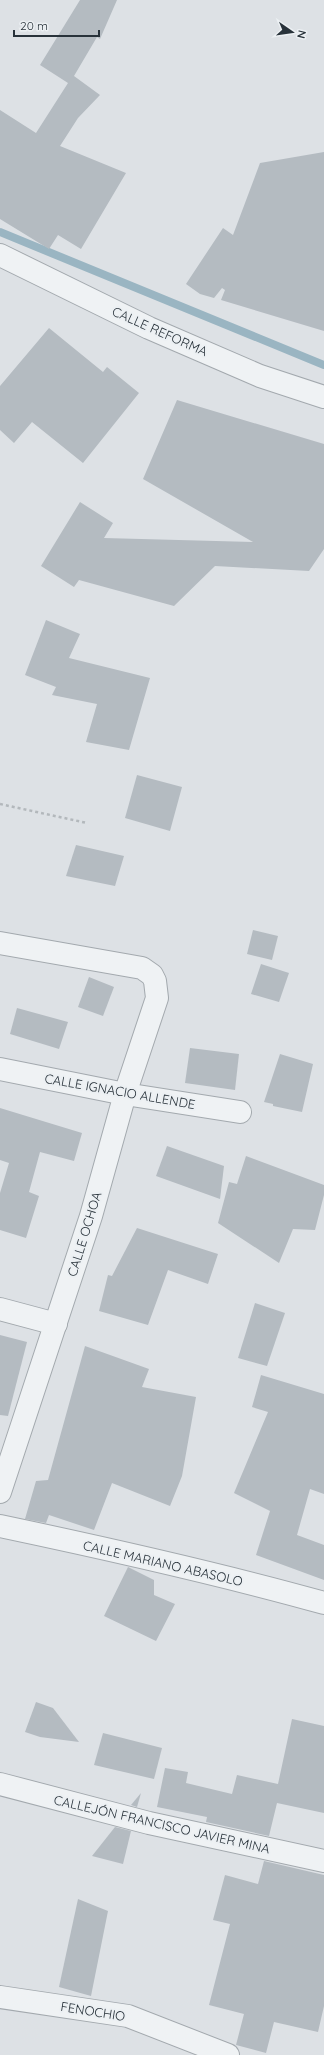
<svg xmlns="http://www.w3.org/2000/svg" width="324" height="2055" font-family="Quicksand,sans-serif">
  <rect width="100%" height="100%" fill="#dde1e5"/>
  <g fill="none" stroke-linecap="round" stroke-linejoin="round">
    <path stroke="#9ab5c2" stroke-width="8" d="M 0,232 L 324,365"/>
  </g>
  <g fill="#b4bbc1">
    <path d="M 80,0 L 117,0 L 100,39 L 97,37 L 74,76 L 100,95 L 78,118 L 60,146 L 126,173 L 81,249 L 58,235 L 49,249 L 0,219 L 0,110 L 36,133 L 68,83 L 40,65 Z"/>
    <path d="M 324,152 L 324,331 L 221,300 L 225,290 L 222,288 L 214,298 L 200,294 L 186,284 L 223,228 L 233,235 L 260,163 Z"/>
    <path d="M 49,328 L 103,372 L 107,367 L 139,393 L 83,463 L 32,422 L 14,443 L 0,430 L 0,386 Z"/>
    <path d="M 177,400 L 324,444 L 324,549 L 309,571 L 215,566 L 174,606 L 79,580 L 74,587 L 41,566 L 80,502 L 113,523 L 104,538 L 253,542 L 143,479 Z"/>
    <path d="M 46,620 L 80,634 L 69,658 L 150,678 L 129,750 L 86,742 L 97,704 L 52,695 L 56,687 L 25,675 Z"/>
    <path d="M 137,775 L 182,787 L 170,831 L 125,818 Z"/>
    <path d="M 76,845 L 124,856 L 115,886 L 66,876 Z"/>
    <path d="M 253,930 L 278,936 L 272,960 L 247,954 Z"/>
    <path d="M 261,964 L 289,973 L 279,1002 L 251,994 Z"/>
    <path d="M 89,977 L 114,987 L 103,1016 L 78,1007 Z"/>
    <path d="M 17,1008 L 68,1022 L 59,1049 L 10,1034 Z"/>
    <path d="M 190,1048 L 239,1054 L 235,1090 L 185,1083 Z"/>
    <path d="M 280,1054 L 313,1064 L 302,1112 L 273,1106 L 273,1104 L 264,1102 Z"/>
    <path d="M 0,1108 L 82,1133 L 74,1161 L 40,1152 L 29,1192 L 39,1196 L 26,1238 L 0,1230 L 0,1193 L 9,1163 L 0,1160 Z"/>
    <path d="M 167,1146 L 224,1166 L 220,1199 L 156,1176 Z"/>
    <path d="M 246,1156 L 324,1185 L 324,1195 L 315,1230 L 293,1229 L 279,1263 L 218,1223 L 229,1182 L 237,1184 Z"/>
    <path d="M 137,1228 L 218,1254 L 208,1284 L 168,1270 L 148,1325 L 99,1311 L 108,1275 L 112,1276 Z"/>
    <path d="M 255,1303 L 285,1313 L 267,1366 L 238,1358 Z"/>
    <path d="M 0,1335 L 27,1342 L 8,1416 L 0,1415 Z"/>
    <path d="M 85,1346 L 149,1369 L 142,1387 L 196,1397 L 182,1476 L 170,1506 L 112,1483 L 94,1530 L 49,1515 L 46,1523 L 25,1519 L 36,1481 L 48,1480 Z"/>
    <path d="M 261,1375 L 324,1394 L 324,1494 L 310,1489 L 297,1535 L 324,1545 L 324,1580 L 256,1555 L 270,1511 L 234,1493 L 268,1412 L 252,1407 Z"/>
    <path d="M 128,1567 L 154,1580 L 154,1595 L 175,1604 L 156,1641 L 104,1616 Z"/>
    <path d="M 36,1702 L 53,1708 L 79,1742 L 40,1737 L 25,1732 Z"/>
    <path d="M 292,1719 L 324,1726 L 324,1813 L 277,1803 L 269,1836 L 206,1822 L 207,1817 L 157,1807 L 165,1768 L 188,1772 L 186,1783 L 232,1794 L 237,1775 L 278,1784 Z"/>
    <path d="M 103,1733 L 162,1748 L 154,1779 L 94,1765 Z"/>
    <path d="M 141,1793 L 137,1807 L 131,1805 Z"/>
    <path d="M 115,1827 L 131,1831 L 123,1864 L 92,1856 Z"/>
    <path d="M 264,1861 L 324,1875 L 324,2006 L 318,2032 L 274,2022 L 266,2053 L 236,2045 L 244,2014 L 209,2005 L 230,1924 L 213,1920 L 225,1875 L 258,1884 Z"/>
    <path d="M 78,1899 L 108,1911 L 91,1996 L 59,1987 Z"/>
  </g>
  <g fill="none" stroke-linecap="round" stroke-linejoin="round">
    <defs>
      <g id="minor">
        <path d="M 0,255 L 149,328 L 260,376 L 324,397"/>
        <path d="M 0,943 L 142,968 L 152,975 L 155,981 L 157,998 L 125,1094 L 91,1216 L 0,1492"/>
        <path d="M 0,1069 L 125,1094 L 240,1112"/>
        <path d="M 0,1309 L 56,1324"/>
        <path d="M 0,1526 C 109,1549 217,1573 324,1603"/>
        <path d="M 0,1784 L 149,1823 L 324,1861"/>
        <path d="M 0,1997 L 128,2016 L 228,2055"/>
      </g>
    </defs>
    <use href="#minor" stroke="#a3a9ae" stroke-width="24"/>
    <path stroke="#b3b8bc" stroke-width="2.5" stroke-dasharray="3 3" stroke-linecap="butt" d="M 0,804 L 87,823"/>
    <use href="#minor" stroke="#eff2f4" stroke-width="22"/>
  </g>
  <g text-anchor="middle" stroke-width="4" stroke-linejoin="round" paint-order="stroke">
    <g font-size="13" fill="#28323a" stroke="#ecf0f3">
      <text transform="translate(160 331) rotate(24)" y="5">CALLE REFORMA</text>
      <text transform="translate(120 1091) rotate(10)" y="5">CALLE IGNACIO ALLENDE</text>
      <text transform="translate(84 1234) rotate(-73)" y="5">CALLE OCHOA</text>
      <text transform="translate(163 1563) rotate(13)" y="5">CALLE MARIANO ABASOLO</text>
      <text transform="translate(162 1824) rotate(13)" y="5">CALLEJÓN FRANCISCO JAVIER MINA</text>
      <text transform="translate(93 2011) rotate(9)" y="5">FENOCHIO</text>
    </g>
  </g>
  <g transform="translate(292 32) rotate(103)" stroke="#ecf0f3" stroke-width="3" paint-order="stroke">
  <path d="M0-3L7 15L0 10L-7 15Z" fill="#28323a"/>
  <text y="-6" font-size="11" font-weight="bold" text-anchor="middle" fill="#28323a">N</text>
  </g>
  <path d="M14 30v6h85v-6" fill="none" stroke="#28323a" stroke-width="2"/>
  <text x="20" y="30" font-size="12" fill="#28323a" stroke="#ecf0f3" stroke-width="3" paint-order="stroke">20 m</text>
</svg>
